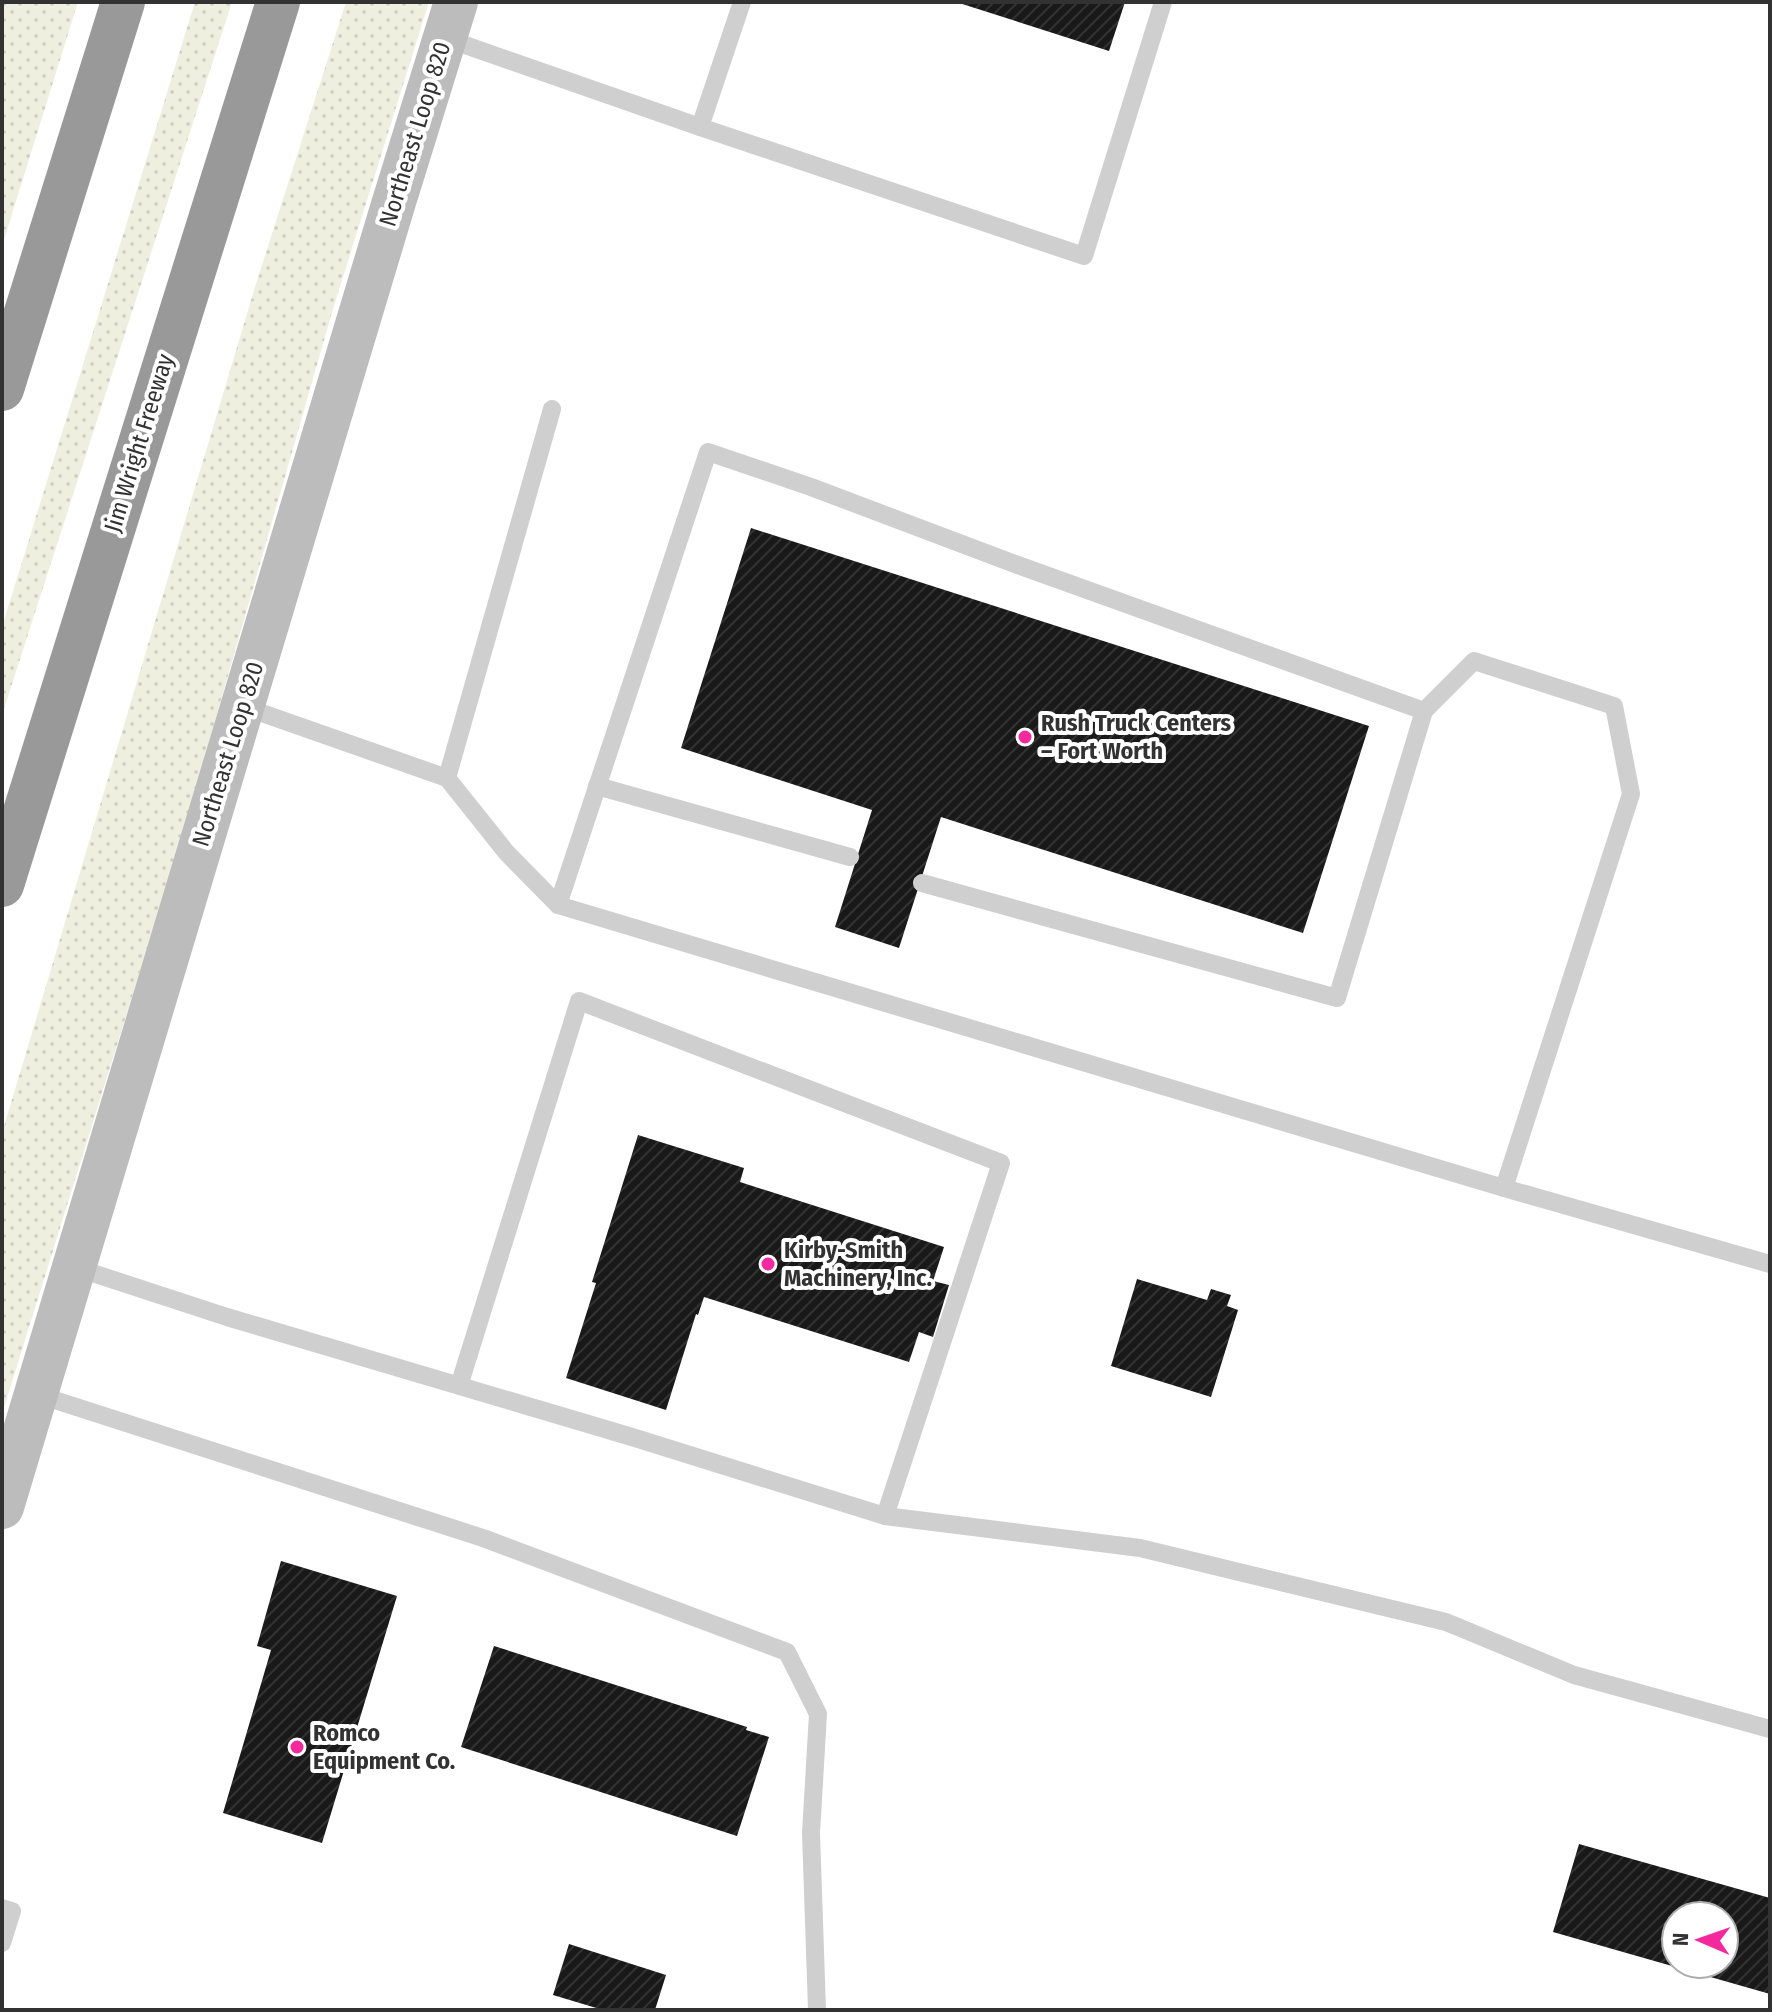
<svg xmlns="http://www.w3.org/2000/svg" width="1772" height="2012" font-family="'Fira Sans Condensed',sans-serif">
  <defs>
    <pattern id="grass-dots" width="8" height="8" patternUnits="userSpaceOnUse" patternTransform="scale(2)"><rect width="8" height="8" fill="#efefdf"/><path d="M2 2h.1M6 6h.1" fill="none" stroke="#cdcdc0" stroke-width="1.8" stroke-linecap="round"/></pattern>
    <pattern id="building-hatch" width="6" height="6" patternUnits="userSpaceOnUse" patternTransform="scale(2)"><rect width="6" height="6" fill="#191919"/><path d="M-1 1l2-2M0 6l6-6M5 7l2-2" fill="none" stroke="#323232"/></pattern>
  </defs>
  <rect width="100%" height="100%" fill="#fff"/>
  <g fill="url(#grass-dots)">
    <path d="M 2,2 L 78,2 L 2,246 Z"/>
    <path d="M 195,2 L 232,2 L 2,715 L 2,627 Z"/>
    <path d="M 346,2 L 429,2 L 333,309 L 180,843 L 2,1414 L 2,1133 L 255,287 Z"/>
  </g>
  <g fill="url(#building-hatch)" fill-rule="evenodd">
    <path d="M 956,2 L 1125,2 L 1109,51 Z"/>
    <path d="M 751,528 L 1369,726 L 1303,933 L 941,817 L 899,948 L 835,927 L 872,810 L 681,748 Z"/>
    <path d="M 638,1135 L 744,1168 L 740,1182 L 944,1247 L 933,1281 L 949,1285 L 933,1337 L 919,1332 L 909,1362 L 704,1297 L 698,1315 L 696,1314 L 666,1410 L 566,1378 L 596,1283 L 592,1282 Z"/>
    <path d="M 1137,1279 L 1207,1300 L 1211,1289 L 1231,1295 L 1227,1306 L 1238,1310 L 1211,1397 L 1111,1366 Z"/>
    <path d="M 281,1561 L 397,1596 L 322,1843 L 223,1813 L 271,1650 L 257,1646 Z"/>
    <path d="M 494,1646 L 747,1727 L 746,1730 L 769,1737 L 737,1836 L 461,1747 Z"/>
    <path d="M 1579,1844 L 1770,1898 L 1770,1994 L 1553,1932 ZM 1676,1916 L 1724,1916 L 1724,1964 L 1676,1964 Z"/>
    <path d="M 569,1944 L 666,1975 L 655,2010 L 603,2010 L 553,1995 Z"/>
  </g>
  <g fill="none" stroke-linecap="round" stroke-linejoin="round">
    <g stroke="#cfcfcf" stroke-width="18">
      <path d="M 445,38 L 700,127 L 1084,256 L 1163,2"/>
      <path d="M 700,127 L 742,2"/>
      <path d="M 242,706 L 447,778 L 506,852 L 558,905 L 1504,1188 L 1770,1264"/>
      <path d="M 1424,711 L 1474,661 L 1614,706 L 1631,794 L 1504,1188"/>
      <path d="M 447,778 L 552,409"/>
      <path d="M 597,786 L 850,857"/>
      <path d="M 558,905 L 708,452 L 811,487 L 1015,564 L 1424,711 L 1337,998 L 922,883"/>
      <path d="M 74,1267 L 227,1317 L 632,1437 L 885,1516 L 1001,1163 L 579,1001 L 459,1386"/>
      <path d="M 36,1394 L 483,1538 L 787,1652 L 818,1714 L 811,1833 L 817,2010"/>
      <path d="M 885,1516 L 1140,1548 L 1446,1622 L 1574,1675 L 1770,1729"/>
      <path d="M 2,1908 L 12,1911 L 2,1943"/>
    </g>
    <path stroke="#bcbcbc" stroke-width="44" d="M 2,1507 L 393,205 L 456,2"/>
    <g stroke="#999" stroke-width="44">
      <path d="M 2,389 L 123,2"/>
      <path d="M 2,885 L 278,2"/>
    </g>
  </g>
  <g fill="#f4299d" stroke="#fff" stroke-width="3">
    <circle cx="1025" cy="737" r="8"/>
    <circle cx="768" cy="1264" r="8"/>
    <circle cx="297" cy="1747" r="8"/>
  </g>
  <g text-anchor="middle" stroke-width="8" stroke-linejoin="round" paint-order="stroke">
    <g font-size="24" fill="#323232" stroke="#fff">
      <text transform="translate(415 134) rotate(-73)" y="8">Northeast Loop 820</text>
      <text transform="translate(139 443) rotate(-73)" y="8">Jim Wright Freeway</text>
      <text transform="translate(228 754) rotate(-73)" y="8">Northeast Loop 820</text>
    </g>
    <g font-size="24" font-weight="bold" fill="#323232" stroke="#fff" text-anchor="start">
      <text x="1041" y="731">Rush Truck Centers<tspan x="1041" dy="28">– Fort Worth</tspan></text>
      <text x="784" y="1258">Kirby-Smith<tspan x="784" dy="28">Machinery, Inc.</tspan></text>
      <text x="313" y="1741">Romco<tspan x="313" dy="28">Equipment Co.</tspan></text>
    </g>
  </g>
  <rect width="1772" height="2012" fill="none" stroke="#323232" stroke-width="8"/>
  <g transform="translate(1700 1940) rotate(272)"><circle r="38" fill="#ffffff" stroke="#adadad" stroke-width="2"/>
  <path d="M0-6L14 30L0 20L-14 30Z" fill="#f4299d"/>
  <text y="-12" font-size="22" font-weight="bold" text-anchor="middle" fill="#323232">N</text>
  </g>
</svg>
